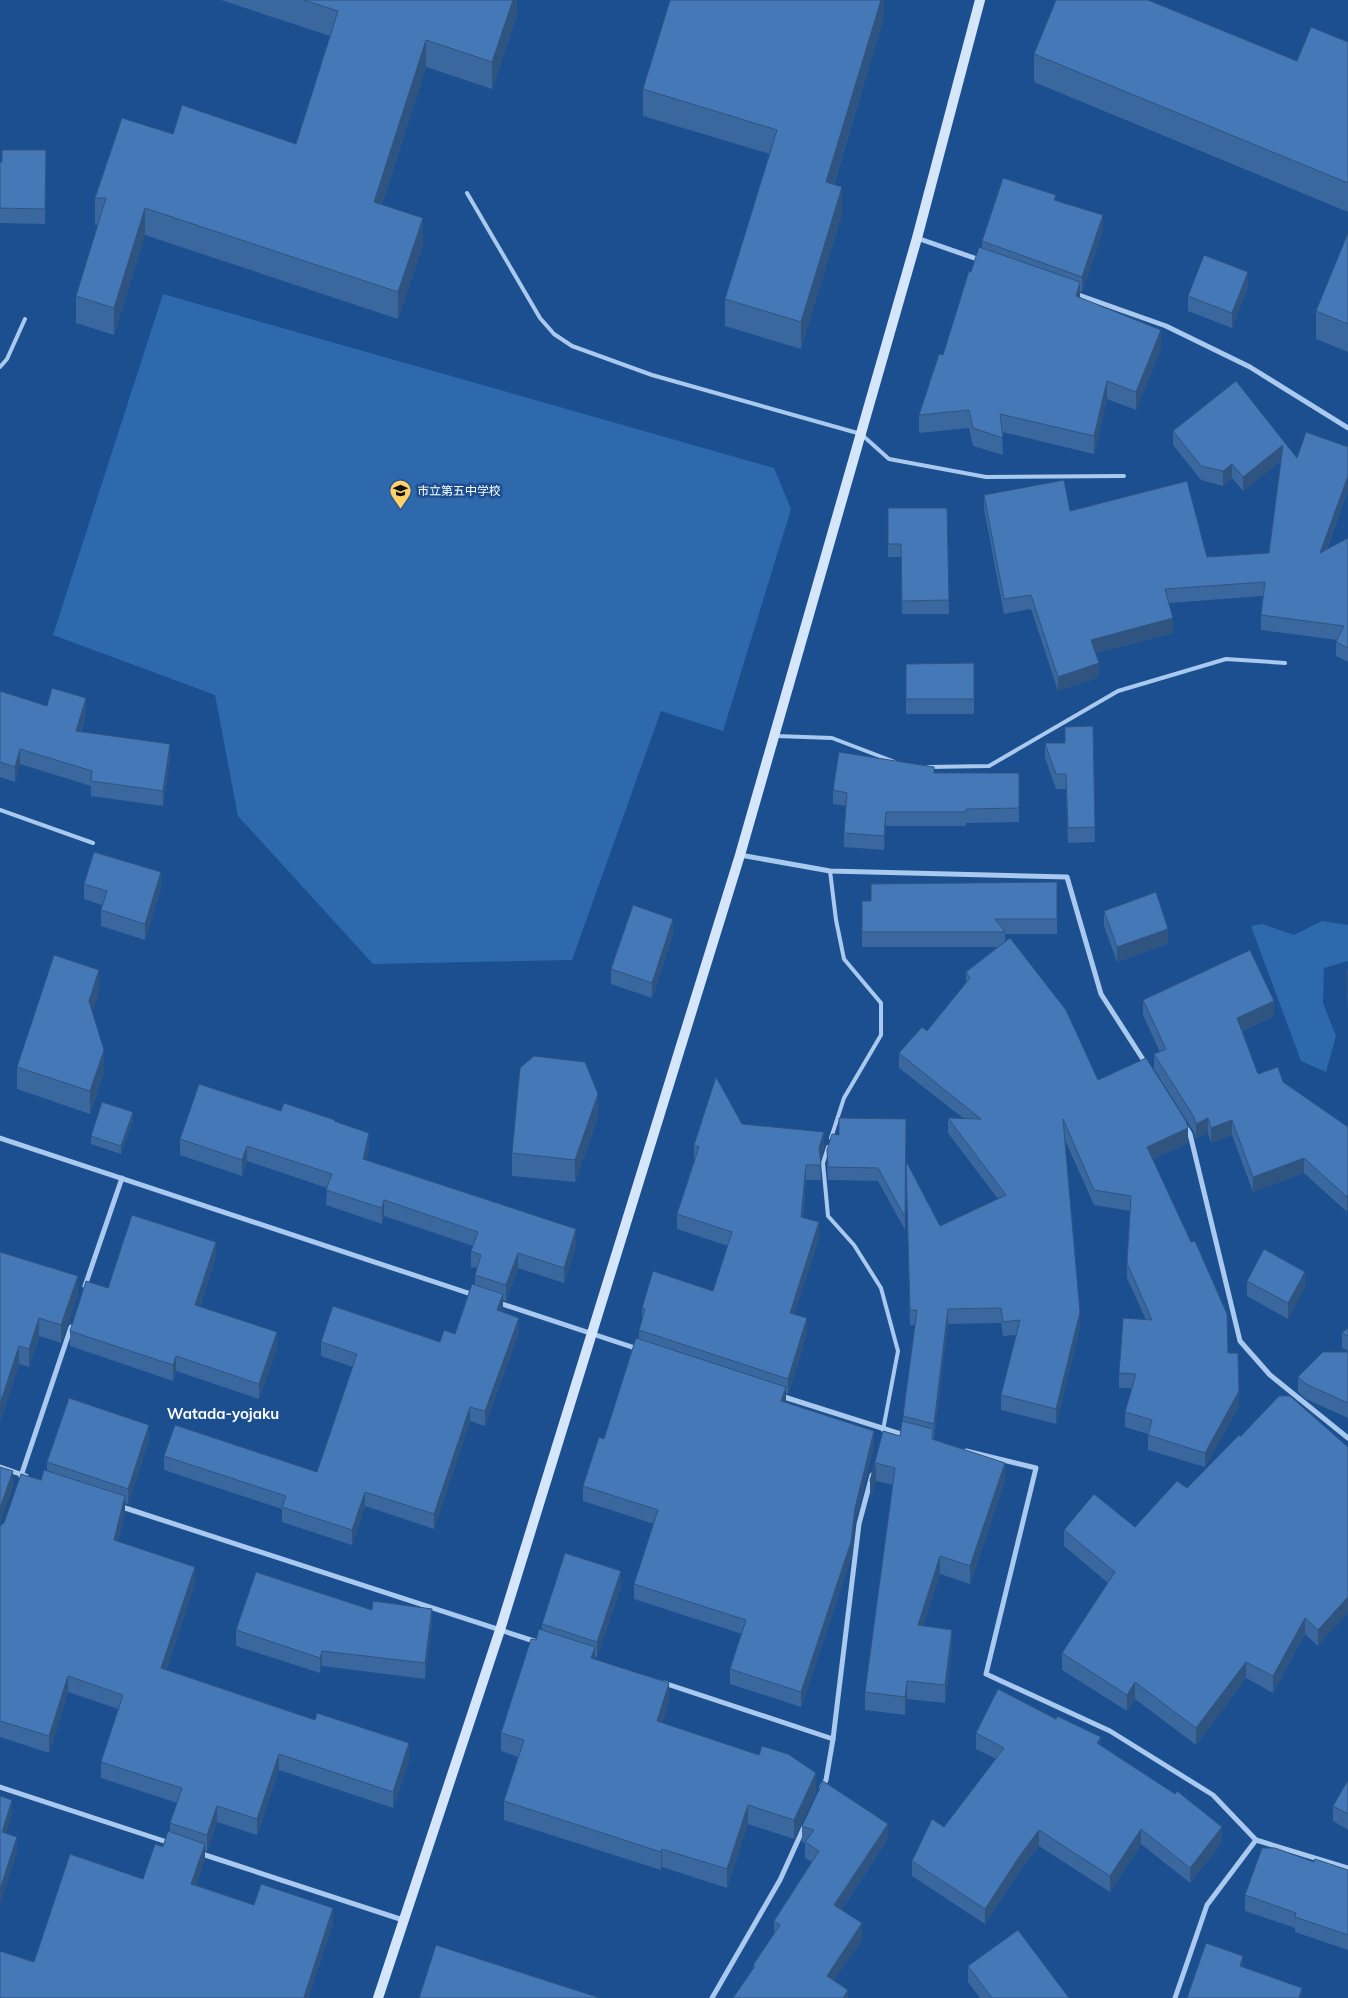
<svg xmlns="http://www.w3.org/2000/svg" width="1348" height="1998" font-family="Mulish,'Noto Sans JP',sans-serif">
  <rect width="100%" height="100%" fill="#1b4f8f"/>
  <g fill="#2e69ad">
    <path d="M 163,294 L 774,468 L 791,509 L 723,731 L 661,711 L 572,960 L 373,964 L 238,816 L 215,695 L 53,635 Z"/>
    <path d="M 1322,921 L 1348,925 L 1348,961 L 1324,968 L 1323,1003 L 1336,1036 L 1326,1072 L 1301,1061 L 1251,926 L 1262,924 L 1294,935 Z"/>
  </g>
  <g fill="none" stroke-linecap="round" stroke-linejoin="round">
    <g stroke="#a9c9ee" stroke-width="4">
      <path d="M 467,193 L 540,318 L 554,334 L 572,346 L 652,375 L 861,434 L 889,459 L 986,477 L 1124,476"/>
      <path d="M 0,367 L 7,359 L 25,319"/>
      <path d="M 776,736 L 832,738 L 895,762"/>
      <path d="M 928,767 L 989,766 L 1118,691 L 1226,659 L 1285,663"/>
      <path d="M 0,810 L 93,843"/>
      <path d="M 830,871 L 836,920 L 844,959 L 881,1003 L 881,1035 L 844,1098 L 831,1138"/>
      <path d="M 828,1147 L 823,1163 L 828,1216 L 854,1245 L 881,1288 L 898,1351 L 883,1430"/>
    </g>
    <g stroke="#a9c9ee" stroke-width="5">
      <path d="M 917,238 L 980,260"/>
      <path d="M 1073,293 L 1166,326 L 1250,367 L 1348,428"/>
      <path d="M 740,855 L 830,871 L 1067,877 L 1101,994 L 1146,1064"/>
      <path d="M 1184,1124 L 1190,1134 L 1240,1341 L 1270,1375 L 1348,1438"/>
      <path d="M 0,1138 L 474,1295"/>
      <path d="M 85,1286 L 122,1178"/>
      <path d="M 496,1302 L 638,1349"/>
      <path d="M 781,1396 L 907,1436"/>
      <path d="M 966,1451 L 1036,1468 L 986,1674 L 1110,1731 L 1213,1795 L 1256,1840 L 1348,1868"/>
      <path d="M 0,1467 L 26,1476"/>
      <path d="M 21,1476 L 71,1327"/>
      <path d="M 119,1506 L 537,1642"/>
      <path d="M 664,1683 L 833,1739"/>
      <path d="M 0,1787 L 170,1843"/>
      <path d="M 822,1787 L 826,1780 L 833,1739 L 859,1524 L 872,1475"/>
      <path d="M 199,1853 L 403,1920"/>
      <path d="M 712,1998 L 780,1880 L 804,1827"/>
      <path d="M 1175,1998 L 1207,1905 L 1256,1840"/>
    </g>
    <path stroke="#d6e6fa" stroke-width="10" d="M 378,1998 L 500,1630 L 740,855 L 917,238 L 980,0"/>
  </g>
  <g fill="#3a679d">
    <path d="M 221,0 L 517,0 L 517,15 L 492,89 L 426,67 L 382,204 L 423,245 L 398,319 L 145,235 L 114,335 L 76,323 L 76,296 L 98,225 L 95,225 L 95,198 L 173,134 L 296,144 L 330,36 Z"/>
    <path d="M 884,0 L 884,16 L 834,184 L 842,214 L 801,349 L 725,326 L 725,299 L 770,154 L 643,116 L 643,89 Z"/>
    <path d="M 1348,42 L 1348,212 L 1034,82 L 1034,54 L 1297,61 Z"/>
    <path d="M 46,150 L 45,224 L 0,223 L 0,162 Z"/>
    <path d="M 1056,200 L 1103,230 L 1082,292 L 1080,291 L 1080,297 L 1161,348 L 1136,410 L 1107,399 L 1094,454 L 1002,432 L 1003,455 L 973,446 L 969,428 L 919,433 L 919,415 L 943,355 L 971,272 L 982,248 L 982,241 Z"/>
    <path d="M 1348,233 L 1348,352 L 1316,339 L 1316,311 Z"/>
    <path d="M 1248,287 L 1232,328 L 1188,311 L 1188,296 Z"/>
    <path d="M 1173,431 L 1297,458 L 1348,447 L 1348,490 L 1327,549 L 1348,538 L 1348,662 L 1336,656 L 1336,642 L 1337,640 L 1261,630 L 1261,615 L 1263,596 L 1169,603 L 1173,633 L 1096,653 L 1099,677 L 1058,691 L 1031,609 L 1004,614 L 984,509 L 984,495 L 1070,511 L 1207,557 L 1269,553 L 1281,461 L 1243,491 L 1232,478 L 1223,486 L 1201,480 L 1173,445 Z"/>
    <path d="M 888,508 L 947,508 L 949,614 L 902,614 L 901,557 L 888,557 Z"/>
    <path d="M 974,663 L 974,714 L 906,714 L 906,664 Z"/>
    <path d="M 0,691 L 47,706 L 86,714 L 81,732 L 170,759 L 163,806 L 91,796 L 91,786 L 20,764 L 15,782 L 0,777 Z"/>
    <path d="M 1093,726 L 1095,842 L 1068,843 L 1066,789 L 1056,789 L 1045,758 L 1045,743 L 1065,743 Z"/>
    <path d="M 934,773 L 1019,773 L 1019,822 L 966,823 L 966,826 L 886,826 L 884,850 L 844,847 L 844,833 L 846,806 L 833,804 L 833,790 Z"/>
    <path d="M 1057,882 L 1057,934 L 1005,934 L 1005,942 L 1098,1080 L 1188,1143 L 1153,1159 L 1228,1353 L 1239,1406 L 1205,1467 L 1148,1450 L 1148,1434 L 1125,1427 L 1125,1412 L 1132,1388 L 1119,1388 L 1119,1373 L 1146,1320 L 1127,1278 L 1127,1263 L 1130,1211 L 1094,1205 L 1064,1138 L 1080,1327 L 1056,1424 L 1001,1410 L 1001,1395 L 1016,1335 L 1003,1336 L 1001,1323 L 948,1324 L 934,1438 L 933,1438 L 933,1440 L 1005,1481 L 970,1584 L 940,1574 L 923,1626 L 952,1648 L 945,1703 L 907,1699 L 905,1715 L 865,1710 L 865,1692 L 893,1485 L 876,1481 L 870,1499 L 870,1481 L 883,1431 L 900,1436 L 903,1422 L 903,1416 L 915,1325 L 910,1325 L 906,1171 L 905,1230 L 878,1181 L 828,1180 L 827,1163 L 827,1150 L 906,1161 L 940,1226 L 998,1199 L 948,1133 L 948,1118 L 963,1118 L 899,1068 L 899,1053 L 927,1031 L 966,983 L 966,972 L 998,947 L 862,947 L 862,901 L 871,901 L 871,884 Z"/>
    <path d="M 84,884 L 161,887 L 145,940 L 101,926 L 101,910 L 102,905 L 84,899 Z"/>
    <path d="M 1104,911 L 1168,944 L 1117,962 L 1104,926 Z"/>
    <path d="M 673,934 L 652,998 L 611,984 L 611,969 Z"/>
    <path d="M 1347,970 L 1348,970 L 1348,1009 L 1347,986 Z"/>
    <path d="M 99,992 L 92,1013 L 104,1072 L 90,1114 L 17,1089 L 17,1067 Z"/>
    <path d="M 1143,1000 L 1274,1016 L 1242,1031 L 1258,1074 L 1283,1082 L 1348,1127 L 1347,1212 L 1304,1173 L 1253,1192 L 1232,1135 L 1211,1143 L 1208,1133 L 1196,1139 L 1194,1132 L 1154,1069 L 1154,1054 L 1160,1052 L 1143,1015 Z"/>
    <path d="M 281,1111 L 335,1122 L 369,1148 L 366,1160 L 576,1245 L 564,1283 L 518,1268 L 506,1301 L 503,1300 L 503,1309 L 502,1312 L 519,1332 L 485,1426 L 470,1421 L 434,1529 L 365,1506 L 352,1545 L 282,1522 L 282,1509 L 164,1470 L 164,1456 L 317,1472 L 353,1367 L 321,1356 L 321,1342 L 440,1342 L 455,1334 L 475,1285 L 475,1275 L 477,1268 L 471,1267 L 471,1251 L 473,1246 L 384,1216 L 382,1224 L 326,1205 L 327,1188 L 247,1161 L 242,1176 L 180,1155 L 180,1139 Z"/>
    <path d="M 598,1117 L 575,1182 L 512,1176 L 512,1153 Z"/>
    <path d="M 133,1120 L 121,1154 L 91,1144 L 91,1136 Z"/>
    <path d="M 742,1124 L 824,1147 L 820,1160 L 821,1180 L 806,1180 L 803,1217 L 819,1238 L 794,1314 L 807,1334 L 788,1394 L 786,1393 L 786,1402 L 874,1446 L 855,1523 L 851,1558 L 801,1707 L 730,1684 L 730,1669 L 742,1634 L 634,1599 L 634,1584 L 654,1524 L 583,1501 L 583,1486 L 604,1439 L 639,1339 L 639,1330 L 642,1321 L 642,1308 L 713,1291 L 728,1246 L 677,1229 L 677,1214 L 694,1160 L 694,1145 Z"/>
    <path d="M 0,1252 L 78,1294 L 61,1343 L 39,1336 L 29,1367 L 19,1364 L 0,1422 Z"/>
    <path d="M 216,1257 L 200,1306 L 277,1348 L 259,1399 L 176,1371 L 173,1381 L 70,1346 L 70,1331 L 108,1288 Z"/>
    <path d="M 1247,1281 L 1305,1287 L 1288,1319 L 1247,1296 Z"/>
    <path d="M 1348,1328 L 1348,1351 L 1342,1348 L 1342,1333 Z"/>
    <path d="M 1348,1352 L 1348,1418 L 1306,1399 L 1298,1392 L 1298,1377 Z"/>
    <path d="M 1240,1437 L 1348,1447 L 1318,1646 L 1305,1634 L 1273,1693 L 1246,1678 L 1196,1745 L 1135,1699 L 1127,1711 L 1062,1670 L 1062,1653 L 1108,1583 L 1064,1546 L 1064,1530 L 1135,1527 L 1187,1488 Z"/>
    <path d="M 149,1440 L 128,1504 L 125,1503 L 125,1513 L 118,1541 L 195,1583 L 166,1670 L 409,1760 L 393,1808 L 279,1770 L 257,1835 L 217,1822 L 207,1851 L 205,1850 L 205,1859 L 196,1885 L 254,1905 L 333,1923 L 308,1998 L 34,1962 L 143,1879 L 170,1832 L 170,1823 L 177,1803 L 101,1778 L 101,1762 L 118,1709 L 68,1692 L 49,1753 L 0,1737 L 0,1526 L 4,1523 L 41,1480 L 47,1471 L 47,1462 Z"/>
    <path d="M 621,1586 L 597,1657 L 595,1657 L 595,1659 L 669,1702 L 662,1723 L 816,1791 L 794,1839 L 748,1824 L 727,1888 L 662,1867 L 661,1870 L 504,1820 L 504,1801 L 518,1757 L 501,1751 L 501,1733 L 536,1640 L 542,1630 L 542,1624 Z"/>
    <path d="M 372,1610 L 432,1624 L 425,1679 L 322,1666 L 320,1673 L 236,1646 L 236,1630 Z"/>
    <path d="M 976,1733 L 1101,1746 L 1222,1842 L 1190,1883 L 1141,1844 L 1110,1892 L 1039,1846 L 1019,1872 L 985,1924 L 912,1876 L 912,1861 L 944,1827 L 996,1759 L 976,1749 Z"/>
    <path d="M 1348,1780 L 1348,1830 L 1333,1821 L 1333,1806 Z"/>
    <path d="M 802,1826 L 888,1839 L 841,1910 L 862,1939 L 834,1980 L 848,1998 L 753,1970 L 753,1965 L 774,1934 L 774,1921 L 812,1862 L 805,1858 L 805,1843 L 802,1842 Z"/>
    <path d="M 1314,1862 L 1348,1870 L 1348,1950 L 1295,1932 L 1295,1928 L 1245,1911 L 1245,1895 Z"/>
    <path d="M 968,1966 L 1069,1998 L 980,1998 L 968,1982 Z"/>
  </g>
  <g fill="#305480">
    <path d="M 513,0 L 517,0 L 517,15 L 492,89 L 492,62 Z"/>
    <path d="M 881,0 L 884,0 L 884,16 L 826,209 L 826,182 Z"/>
    <path d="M 426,40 L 426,67 L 374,228 L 374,202 Z"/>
    <path d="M 842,187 L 842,214 L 801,349 L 801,322 Z"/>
    <path d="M 145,208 L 145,235 L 114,335 L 114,308 Z"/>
    <path d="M 1103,215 L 1103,230 L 1082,292 L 1082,277 Z"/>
    <path d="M 423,218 L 423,245 L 398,319 L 398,292 Z"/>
    <path d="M 1248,272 L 1248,287 L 1232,328 L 1232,313 Z"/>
    <path d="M 1080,282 L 1080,300 L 1076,296 Z"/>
    <path d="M 1161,330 L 1161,348 L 1136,410 L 1136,392 Z"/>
    <path d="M 1107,381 L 1107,399 L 1094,454 L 1094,436 Z"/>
    <path d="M 1283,445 L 1283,459 L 1243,491 L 1243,477 Z"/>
    <path d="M 1232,464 L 1232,478 L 1223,486 L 1223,471 Z"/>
    <path d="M 1348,476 L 1348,490 L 1320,567 L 1320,553 Z"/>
    <path d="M 1173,618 L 1173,633 L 1091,654 L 1091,640 Z"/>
    <path d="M 1099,663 L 1099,677 L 1058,691 L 1058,677 Z"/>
    <path d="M 86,698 L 86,714 L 76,746 L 76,731 Z"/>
    <path d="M 170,744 L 170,759 L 163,806 L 163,791 Z"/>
    <path d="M 20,749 L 20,764 L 15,782 L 15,767 Z"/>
    <path d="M 886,812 L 886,826 L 884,850 L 884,836 Z"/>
    <path d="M 161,872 L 161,887 L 145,940 L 145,924 Z"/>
    <path d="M 673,919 L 673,934 L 652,998 L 652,983 Z"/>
    <path d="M 1168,929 L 1168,944 L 1117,962 L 1117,947 Z"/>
    <path d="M 99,970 L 99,992 L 89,1024 L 89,1001 Z"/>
    <path d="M 1274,1001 L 1274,1016 L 1237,1033 L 1237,1018 Z"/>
    <path d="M 104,1050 L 104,1072 L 90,1114 L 90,1091 Z"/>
    <path d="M 598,1094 L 598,1117 L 575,1182 L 575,1160 Z"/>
    <path d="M 133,1112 L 133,1120 L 121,1154 L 121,1146 Z"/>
    <path d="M 1208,1118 L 1208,1133 L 1196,1139 L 1196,1124 Z"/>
    <path d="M 1232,1120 L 1232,1135 L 1211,1143 L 1211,1128 Z"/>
    <path d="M 1188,1128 L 1188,1143 L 1147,1162 L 1147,1147 Z"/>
    <path d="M 824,1132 L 824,1147 L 819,1163 L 819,1148 Z"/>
    <path d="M 369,1133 L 369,1148 L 363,1174 L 363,1159 Z"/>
    <path d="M 247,1146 L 247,1161 L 242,1176 L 242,1160 Z"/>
    <path d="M 1304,1158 L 1304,1173 L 1253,1192 L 1253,1177 Z"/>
    <path d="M 806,1165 L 806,1180 L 801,1232 L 801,1217 Z"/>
    <path d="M 1348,1194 L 1348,1209 L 1347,1212 L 1347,1197 Z"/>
    <path d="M 384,1200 L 384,1216 L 382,1224 L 382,1208 Z"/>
    <path d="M 819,1222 L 819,1238 L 790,1328 L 790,1313 Z"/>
    <path d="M 576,1229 L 576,1245 L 564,1283 L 564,1268 Z"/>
    <path d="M 216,1242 L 216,1257 L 195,1320 L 195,1305 Z"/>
    <path d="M 518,1253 L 518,1268 L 506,1301 L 506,1285 Z"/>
    <path d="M 1305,1272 L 1305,1287 L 1288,1319 L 1288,1303 Z"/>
    <path d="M 78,1276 L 78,1294 L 61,1343 L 61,1325 Z"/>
    <path d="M 503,1294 L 503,1309 L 497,1325 L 497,1310 Z"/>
    <path d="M 948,1309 L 948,1324 L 934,1438 L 934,1424 Z"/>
    <path d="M 1080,1312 L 1080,1327 L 1056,1424 L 1056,1409 Z"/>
    <path d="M 39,1318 L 39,1336 L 29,1367 L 29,1349 Z"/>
    <path d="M 519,1318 L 519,1332 L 485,1426 L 485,1411 Z"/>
    <path d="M 807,1318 L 807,1334 L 788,1394 L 788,1379 Z"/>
    <path d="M 277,1332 L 277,1348 L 259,1399 L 259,1384 Z"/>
    <path d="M 19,1346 L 19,1364 L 0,1422 L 0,1404 Z"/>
    <path d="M 176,1356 L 176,1371 L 173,1381 L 173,1365 Z"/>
    <path d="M 786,1387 L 786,1402 L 781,1401 Z"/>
    <path d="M 1239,1391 L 1239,1406 L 1205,1467 L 1205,1453 Z"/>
    <path d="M 470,1407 L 470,1421 L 434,1529 L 434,1514 Z"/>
    <path d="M 149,1425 L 149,1440 L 128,1504 L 128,1489 Z"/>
    <path d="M 874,1431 L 874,1446 L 855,1523 L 851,1558 L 801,1707 L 801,1692 L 855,1508 Z"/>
    <path d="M 876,1463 L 876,1481 L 870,1499 L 870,1481 Z"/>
    <path d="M 1005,1463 L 1005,1481 L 970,1584 L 970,1566 Z"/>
    <path d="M 13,1471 L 13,1487 L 0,1524 L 0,1508 Z"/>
    <path d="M 365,1492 L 365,1506 L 352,1545 L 352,1530 Z"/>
    <path d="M 125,1496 L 125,1513 L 114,1556 L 114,1540 Z"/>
    <path d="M 940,1556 L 940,1574 L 918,1643 L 918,1625 Z"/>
    <path d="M 195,1567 L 195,1583 L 161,1684 L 161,1668 Z"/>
    <path d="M 621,1571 L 621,1586 L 597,1657 L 597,1642 Z"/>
    <path d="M 1348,1597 L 1348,1613 L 1318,1646 L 1318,1630 Z"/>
    <path d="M 432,1609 L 432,1624 L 425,1679 L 425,1663 Z"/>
    <path d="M 1305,1618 L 1305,1634 L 1273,1693 L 1273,1676 Z"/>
    <path d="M 952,1630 L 952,1648 L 945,1703 L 945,1685 Z"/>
    <path d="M 595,1647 L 595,1666 L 591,1658 Z"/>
    <path d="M 322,1651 L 322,1666 L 320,1673 L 320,1658 Z"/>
    <path d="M 1246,1662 L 1246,1678 L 1196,1745 L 1196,1728 Z"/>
    <path d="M 68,1676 L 68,1692 L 49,1753 L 49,1736 Z"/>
    <path d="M 907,1681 L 907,1699 L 905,1715 L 905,1697 Z"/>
    <path d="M 1135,1682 L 1135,1699 L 1127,1711 L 1127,1695 Z"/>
    <path d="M 669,1683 L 669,1702 L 657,1740 L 657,1721 Z"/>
    <path d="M 1101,1737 L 1101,1752 L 1097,1743 Z"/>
    <path d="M 409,1743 L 409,1760 L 393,1808 L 393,1792 Z"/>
    <path d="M 279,1754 L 279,1770 L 257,1835 L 257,1819 Z"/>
    <path d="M 816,1773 L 816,1791 L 794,1839 L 794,1820 Z"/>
    <path d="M 12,1800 L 12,1815 L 2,1847 L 2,1832 Z"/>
    <path d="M 748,1805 L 748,1824 L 727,1888 L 727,1869 Z"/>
    <path d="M 217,1806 L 217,1822 L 207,1851 L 207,1835 Z"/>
    <path d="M 888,1824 L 888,1839 L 834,1920 L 834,1905 Z"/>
    <path d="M 1222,1827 L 1222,1842 L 1190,1883 L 1190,1868 Z"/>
    <path d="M 1141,1829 L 1141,1844 L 1110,1892 L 1110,1876 Z"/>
    <path d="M 1039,1830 L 1039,1846 L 1019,1872 L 985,1924 L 985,1909 L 1019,1857 Z"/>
    <path d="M 17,1837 L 17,1852 L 0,1905 L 0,1889 Z"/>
    <path d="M 205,1844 L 205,1859 L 191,1899 L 191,1884 Z"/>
    <path d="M 662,1849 L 662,1867 L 661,1870 L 661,1852 Z"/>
    <path d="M 333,1908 L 333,1923 L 308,1998 L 304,1997 Z"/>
    <path d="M 862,1923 L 862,1939 L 827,1991 L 827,1976 Z"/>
    <path d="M 1243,1956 L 1243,1971 L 1240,1966 Z"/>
    <path d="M 1302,1988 L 1302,1998 L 1299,1998 Z"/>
    <path d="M 848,1990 L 848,1998 L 843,1998 Z"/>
  </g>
  <g fill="#4478b7" stroke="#305480">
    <path d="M 304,0 L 513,0 L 492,62 L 426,40 L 374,202 L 423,218 L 398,292 L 145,208 L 114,308 L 76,296 L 106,198 L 95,198 L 122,118 L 173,134 L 182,105 L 296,144 L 338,11 Z"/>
    <path d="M 670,0 L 881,0 L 826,182 L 842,187 L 801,322 L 725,299 L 777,130 L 643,89 Z"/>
    <path d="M 1056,0 L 1148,0 L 1297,61 L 1311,27 L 1348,42 L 1348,183 L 1034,54 Z"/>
    <path d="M 2,150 L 46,150 L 45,209 L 0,208 L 0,162 L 2,162 Z"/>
    <path d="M 1003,178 L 1056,195 L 1054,200 L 1103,215 L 1082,277 L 982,241 Z"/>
    <path d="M 1348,233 L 1348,324 L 1316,311 Z"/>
    <path d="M 979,247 L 1080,282 L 1076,296 L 1161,330 L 1136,392 L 1107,381 L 1094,436 L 1000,414 L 1003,438 L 973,428 L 969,410 L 919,415 L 939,354 L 943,355 L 969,271 L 971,272 Z"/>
    <path d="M 1204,255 L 1248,272 L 1232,313 L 1188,296 Z"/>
    <path d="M 1236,381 L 1297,458 L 1306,432 L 1348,447 L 1348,476 L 1320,553 L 1348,538 L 1348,648 L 1336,642 L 1344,626 L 1261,615 L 1265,582 L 1165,589 L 1173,618 L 1091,640 L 1099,663 L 1058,677 L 1031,595 L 1004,599 L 984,495 L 1064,480 L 1070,511 L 1187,481 L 1207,557 L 1269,553 L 1283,445 L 1243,477 L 1232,464 L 1223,471 L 1201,466 L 1173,431 Z"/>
    <path d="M 888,508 L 947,508 L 949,600 L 902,601 L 901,544 L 888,544 Z"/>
    <path d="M 974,663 L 974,699 L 906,699 L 906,664 Z"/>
    <path d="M 52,688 L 86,698 L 76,731 L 170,744 L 163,791 L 91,781 L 92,771 L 20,749 L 15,767 L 0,762 L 0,691 L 47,706 Z"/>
    <path d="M 1093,726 L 1095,827 L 1068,828 L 1066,774 L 1056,774 L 1045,743 L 1065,743 L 1065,727 Z"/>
    <path d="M 839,752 L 934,767 L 934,773 L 1019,773 L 1019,808 L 966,809 L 966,812 L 886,812 L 884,836 L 844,833 L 847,793 L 833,790 Z"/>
    <path d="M 94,852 L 161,872 L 145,924 L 101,910 L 107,891 L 84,884 Z"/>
    <path d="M 1057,882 L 1057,919 L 995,919 L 1005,932 L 862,932 L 862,901 L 871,901 L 871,884 Z"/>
    <path d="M 1156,892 L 1168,929 L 1117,947 L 1104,911 Z"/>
    <path d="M 633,905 L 673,919 L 652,983 L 611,969 Z"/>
    <path d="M 1010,938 L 1066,1010 L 1098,1080 L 1146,1058 L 1186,1121 L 1188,1128 L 1147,1147 L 1191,1242 L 1195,1241 L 1227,1314 L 1228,1353 L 1238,1353 L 1239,1391 L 1205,1453 L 1148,1435 L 1152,1420 L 1125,1412 L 1136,1374 L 1119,1373 L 1123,1318 L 1152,1320 L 1127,1263 L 1131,1196 L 1094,1190 L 1063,1119 L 1080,1312 L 1056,1409 L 1001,1395 L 1020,1320 L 1003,1322 L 1001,1308 L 948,1309 L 934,1424 L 903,1416 L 917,1310 L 910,1310 L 906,1161 L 940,1226 L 1006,1195 L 948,1118 L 981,1119 L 899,1053 L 922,1027 L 927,1031 L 970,978 L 966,972 Z"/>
    <path d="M 1250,950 L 1274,1001 L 1237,1018 L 1258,1074 L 1278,1067 L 1283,1082 L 1348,1127 L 1348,1194 L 1347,1197 L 1304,1158 L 1253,1177 L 1232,1120 L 1211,1128 L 1208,1118 L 1196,1124 L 1194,1117 L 1154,1054 L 1166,1049 L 1143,1000 Z"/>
    <path d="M 54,955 L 99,970 L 89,1001 L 104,1050 L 90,1091 L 17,1067 Z"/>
    <path d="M 1347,970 L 1348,970 L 1348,994 Z"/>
    <path d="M 534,1056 L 585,1062 L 598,1094 L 575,1160 L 512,1153 L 520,1068 Z"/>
    <path d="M 716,1077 L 742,1124 L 824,1132 L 819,1148 L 821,1165 L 806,1165 L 801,1217 L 819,1222 L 790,1313 L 807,1318 L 788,1379 L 639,1330 L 645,1309 L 642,1308 L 653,1271 L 713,1291 L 732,1232 L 677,1214 L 699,1147 L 694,1145 Z"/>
    <path d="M 199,1084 L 281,1111 L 284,1103 L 335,1120 L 334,1121 L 369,1133 L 363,1159 L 576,1229 L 564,1268 L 518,1253 L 506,1285 L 475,1275 L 481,1255 L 471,1251 L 478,1232 L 384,1200 L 382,1208 L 326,1190 L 332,1174 L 247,1146 L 242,1160 L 180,1139 Z"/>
    <path d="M 102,1102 L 133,1112 L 121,1146 L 91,1136 Z"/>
    <path d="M 839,1118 L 906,1119 L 905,1217 L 878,1168 L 828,1167 L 827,1150 L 832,1134 L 839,1135 Z"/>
    <path d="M 132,1215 L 216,1242 L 195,1305 L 277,1332 L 259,1384 L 176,1356 L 173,1365 L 70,1331 L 86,1281 L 108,1288 Z"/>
    <path d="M 1264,1249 L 1305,1272 L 1288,1303 L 1247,1281 Z"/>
    <path d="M 0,1252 L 78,1276 L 61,1325 L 39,1318 L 29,1349 L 19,1346 L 0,1404 Z"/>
    <path d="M 472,1284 L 503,1294 L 497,1310 L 519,1318 L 485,1411 L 470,1407 L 434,1514 L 365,1492 L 352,1530 L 282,1507 L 286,1496 L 164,1456 L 175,1425 L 317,1472 L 357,1354 L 321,1342 L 333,1306 L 440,1342 L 444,1330 L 455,1334 Z"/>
    <path d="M 1348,1328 L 1348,1336 L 1342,1333 Z"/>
    <path d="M 636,1338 L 786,1387 L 781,1401 L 874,1431 L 855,1508 L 851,1542 L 801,1692 L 730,1669 L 746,1620 L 634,1584 L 658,1510 L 583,1486 L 599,1437 L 604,1439 Z"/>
    <path d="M 1323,1352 L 1348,1352 L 1348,1403 L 1306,1384 L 1298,1377 Z"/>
    <path d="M 1279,1396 L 1290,1396 L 1348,1447 L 1348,1597 L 1318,1630 L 1305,1618 L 1273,1676 L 1246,1662 L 1196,1728 L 1135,1682 L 1127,1695 L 1062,1653 L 1115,1572 L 1064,1530 L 1094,1494 L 1135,1527 L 1177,1481 L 1187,1488 L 1240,1434 L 1240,1437 Z"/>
    <path d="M 69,1398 L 149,1425 L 128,1489 L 47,1462 Z"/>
    <path d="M 902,1421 L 933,1429 L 932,1439 L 1005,1463 L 970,1566 L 940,1556 L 918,1625 L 952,1630 L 945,1685 L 907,1681 L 905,1697 L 865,1692 L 895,1468 L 876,1463 L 870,1481 L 883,1431 L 900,1436 Z"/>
    <path d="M 0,1467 L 13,1471 L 0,1508 Z"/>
    <path d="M 44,1470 L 125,1496 L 114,1540 L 195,1567 L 161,1668 L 315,1720 L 317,1713 L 409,1743 L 393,1792 L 279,1754 L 257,1819 L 217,1806 L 207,1835 L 170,1823 L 182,1788 L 101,1762 L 123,1695 L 68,1676 L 49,1736 L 0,1721 L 0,1526 L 4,1523 L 21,1474 L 41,1480 Z"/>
    <path d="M 565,1553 L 621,1571 L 597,1642 L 542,1624 Z"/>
    <path d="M 256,1572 L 372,1610 L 373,1601 L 432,1609 L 425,1663 L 322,1651 L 320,1658 L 236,1630 Z"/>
    <path d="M 539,1629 L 595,1647 L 591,1658 L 669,1683 L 657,1721 L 759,1755 L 762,1746 L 788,1754 L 816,1773 L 794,1820 L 748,1805 L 727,1869 L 662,1849 L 661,1852 L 504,1801 L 524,1740 L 501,1733 L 531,1639 L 536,1640 Z"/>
    <path d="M 998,1689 L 1056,1719 L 1057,1716 L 1101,1737 L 1097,1743 L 1175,1794 L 1177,1791 L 1222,1827 L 1190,1868 L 1141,1829 L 1110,1876 L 1039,1830 L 1019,1857 L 985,1909 L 912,1861 L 932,1819 L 944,1827 L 1004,1748 L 976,1733 Z"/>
    <path d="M 1348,1780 L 1348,1814 L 1333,1806 Z"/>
    <path d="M 823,1781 L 888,1824 L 834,1905 L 862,1923 L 827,1976 L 848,1990 L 843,1998 L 733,1998 L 755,1966 L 753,1965 L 780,1925 L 774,1921 L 819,1851 L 805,1842 L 814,1830 L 802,1826 Z"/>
    <path d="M 0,1796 L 12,1800 L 2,1832 L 17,1837 L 0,1889 Z"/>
    <path d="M 168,1831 L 205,1844 L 191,1884 L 254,1905 L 261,1884 L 333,1908 L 304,1997 L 307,1998 L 0,1998 L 0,1951 L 34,1962 L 70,1854 L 143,1879 L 155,1844 L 163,1847 Z"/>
    <path d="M 1262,1848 L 1275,1848 L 1314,1862 L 1315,1859 L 1348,1870 L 1348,1935 L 1295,1917 L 1296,1913 L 1245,1895 Z"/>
    <path d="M 1018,1930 L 1069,1998 L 992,1998 L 968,1966 Z"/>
    <path d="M 1206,1943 L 1243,1956 L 1240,1966 L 1302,1988 L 1299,1998 L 1187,1998 Z"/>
    <path d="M 436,1945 L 600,1998 L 419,1998 Z"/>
  </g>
  <defs>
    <symbol id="school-pin" viewBox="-11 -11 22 30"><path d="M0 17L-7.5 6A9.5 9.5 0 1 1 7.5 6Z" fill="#ffd166" stroke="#1b4f8f"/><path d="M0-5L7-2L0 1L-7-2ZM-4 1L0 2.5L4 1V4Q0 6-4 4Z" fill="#111"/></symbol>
  </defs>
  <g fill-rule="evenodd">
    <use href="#school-pin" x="388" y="478" width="25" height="34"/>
  </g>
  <g text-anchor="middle" stroke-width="5" stroke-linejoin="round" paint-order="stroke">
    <g font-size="12" fill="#fff" stroke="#1b4f8f" text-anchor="start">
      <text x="417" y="495">市立第五中学校</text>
    </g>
    <g font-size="15" font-weight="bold" fill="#fff" stroke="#1b4f8f">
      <text x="223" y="1419">Watada-yojaku</text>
    </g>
  </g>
</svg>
